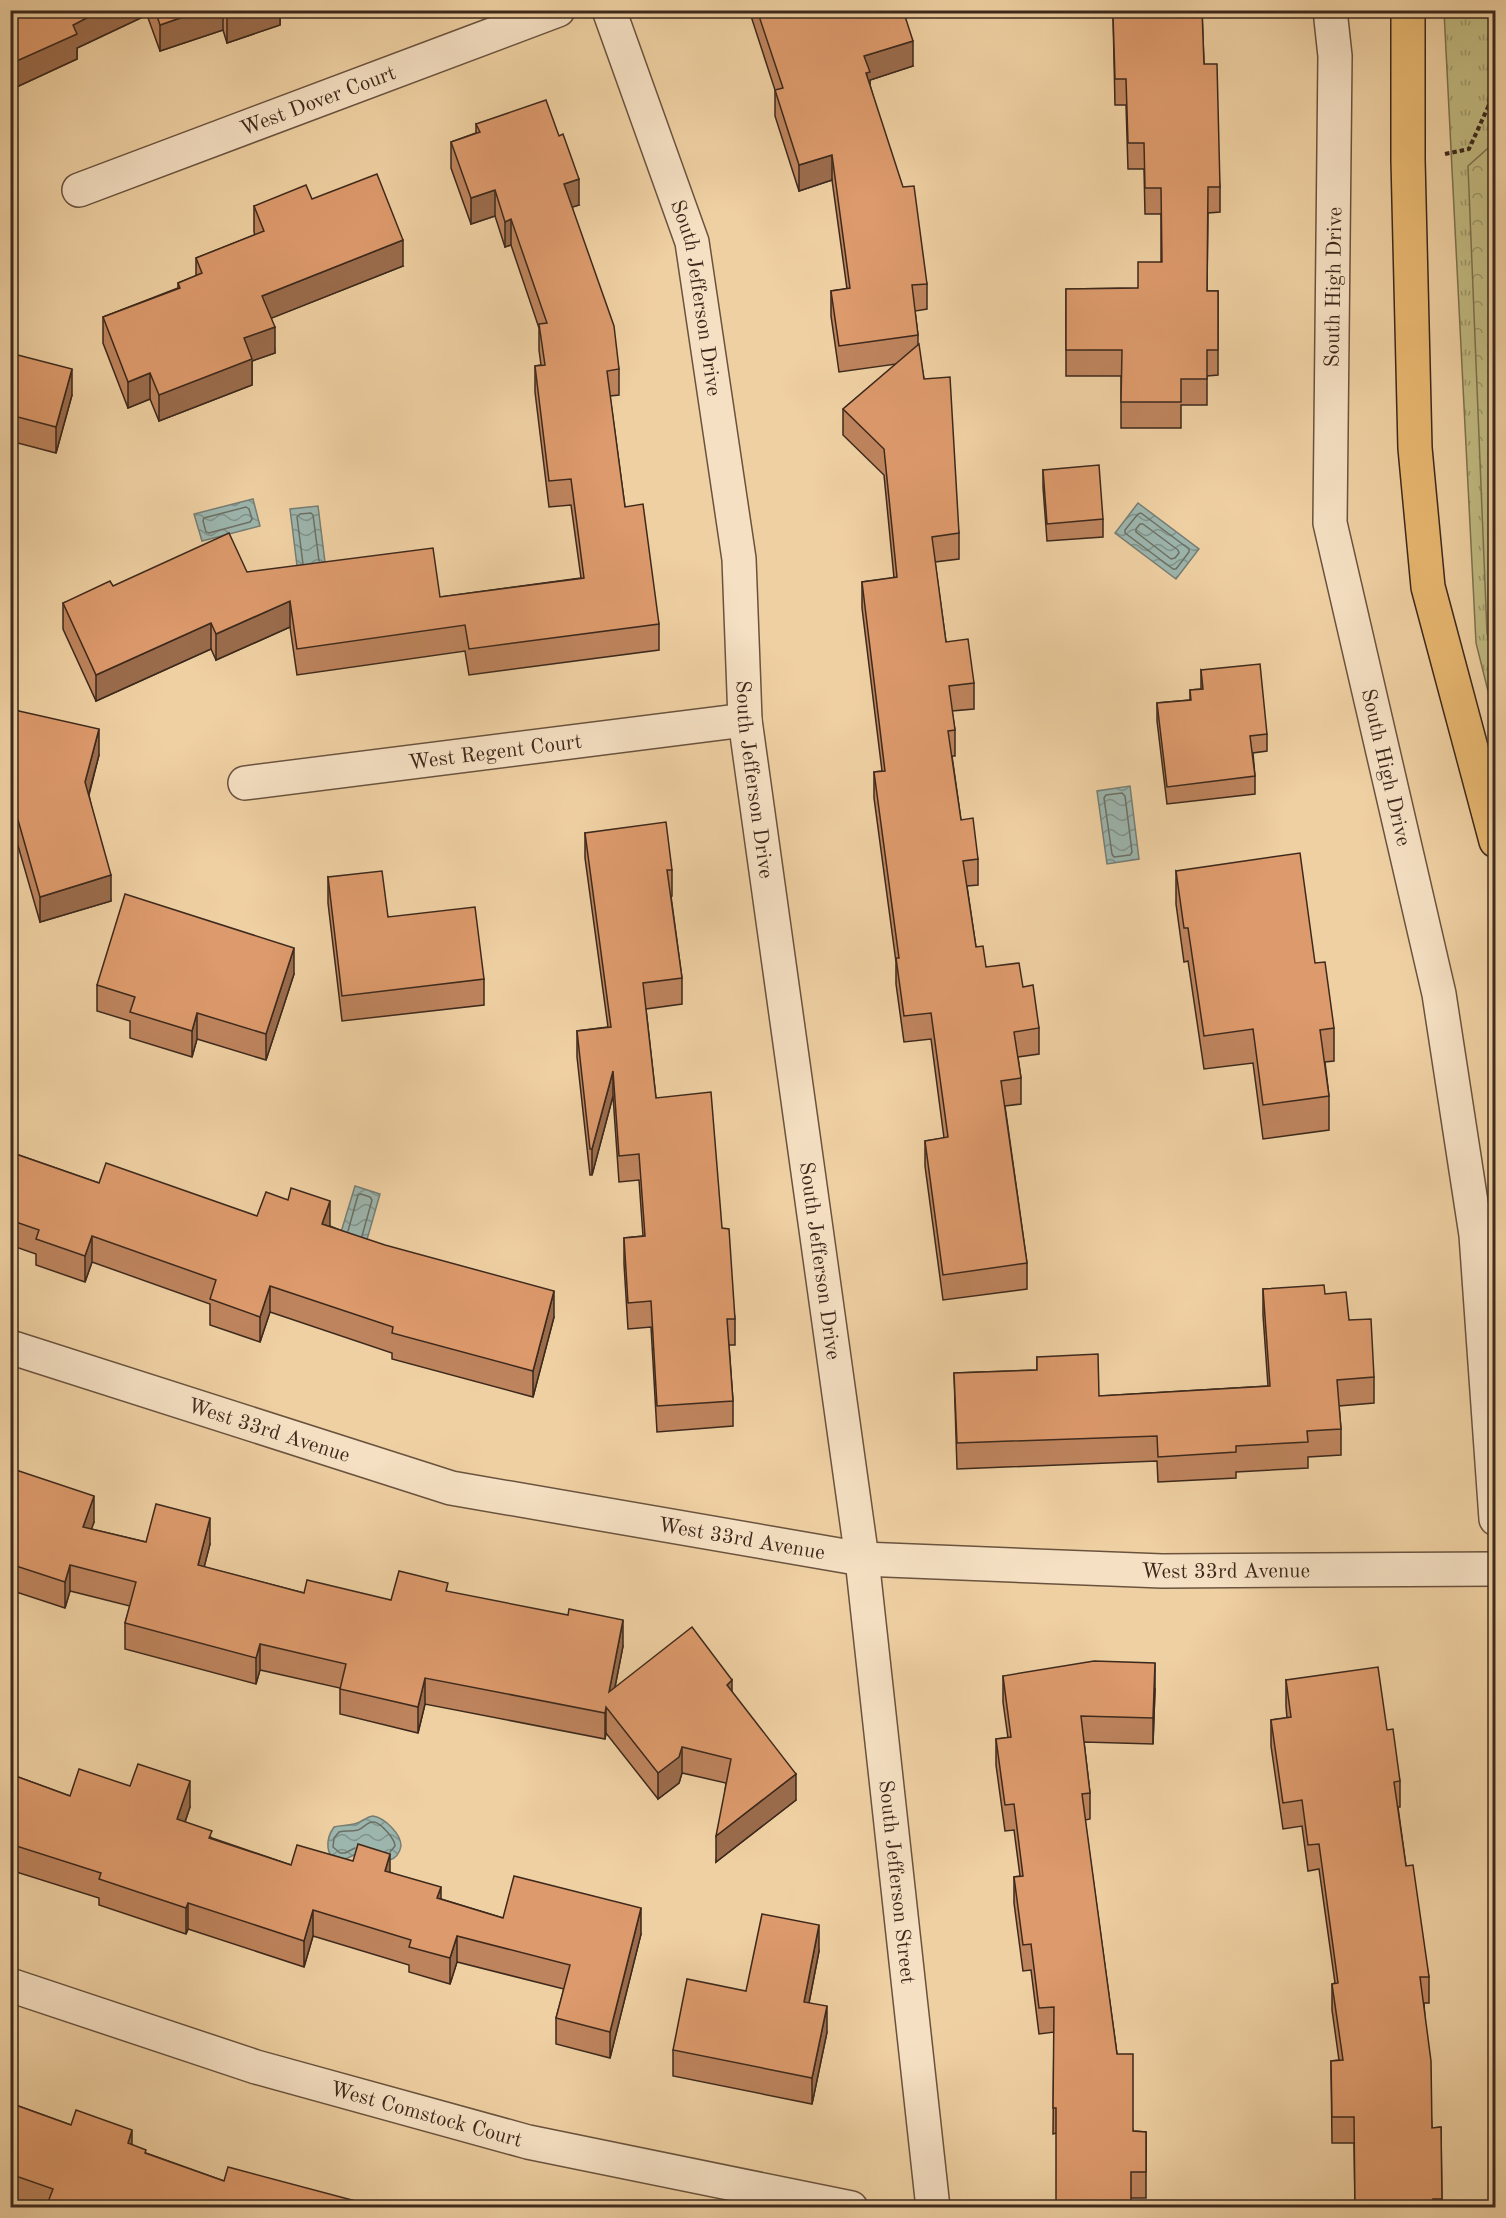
<svg xmlns="http://www.w3.org/2000/svg" width="1506" height="2218" font-family="'Old Standard TT',serif">
  <defs>
    <pattern id="grass-tufts" width="24" height="20" patternUnits="userSpaceOnUse" patternTransform="scale(1.5)"><rect width="24" height="20" fill="#c0b980"/><path d="M3 7l-1-3M5 7V3M7 7l1-3M15 17l-1-3M17 17v-4M19 17l1-3" fill="none" stroke="#9d9668"/></pattern>
    <pattern id="forest-crowns" width="20" height="18" patternUnits="userSpaceOnUse" patternTransform="scale(1.5)"><rect width="20" height="18" fill="#c0b980"/><path d="M2 6a3 3 0 1 1 6 0M12 15a3 3 0 1 1 6 0" fill="none" stroke="#9d9668"/></pattern>
    <pattern id="water-waves" width="16" height="10" patternUnits="userSpaceOnUse" patternTransform="scale(1.5)"><rect width="16" height="10" fill="#9cb5ad"/><path d="M0 5q4-4 8 0t8 0" fill="none" stroke="#80938c"/></pattern>
  </defs>
  <rect width="100%" height="100%" fill="#efd0a2"/>
  <filter id="stains"><feTurbulence type="fractalNoise" baseFrequency=".00333" numOctaves="4"/><feColorMatrix values="0 0 0 0 .2 0 0 0 0 .09 0 0 0 0 .02 0 0 0 .5 -.17"/></filter>
  <radialGradient id="worn" r=".72"><stop offset=".6" stop-color="#630" stop-opacity="0"/><stop offset="1" stop-color="#630" stop-opacity=".3"/></radialGradient>
  <path fill="url(#grass-tufts)" stroke="#7e714e" stroke-width="1.5" d="M 1444,11 L 1495,11 L 1495,719 L 1476,643 Z"/>
  <path fill="url(#forest-crowns)" stroke="#7e714e" stroke-width="1.5" d="M 1495,142 L 1495,667 L 1487,633 L 1468,166 Z"/>
  <g fill="url(#water-waves)" stroke="#767d73" stroke-width="1.5">
    <path d="M 253,499 L 260,526 L 202,541 L 194,514 Z"/>
    <path d="M 1138,503 L 1199,549 L 1176,579 L 1115,533 Z"/>
    <path d="M 318,506 L 327,578 L 299,582 L 290,509 Z"/>
    <path d="M 1130,786 L 1139,859 L 1107,864 L 1097,791 Z"/>
    <path d="M 355,1186 L 380,1194 L 364,1250 L 338,1242 Z"/>
    <path d="M 373,1816 C 385,1818 401,1834 401,1846 C 400,1852 396,1859 389,1860 C 380,1861 370,1853 361,1853 C 354,1853 350,1859 343,1859 C 323,1860 326,1838 334,1827 C 341,1825 347,1826 354,1824 C 361,1823 365,1817 373,1816 Z"/>
  </g>
  <g fill="none" stroke-linecap="round" stroke-linejoin="round">
    <g stroke="#6c6f64" stroke-width="1.5">
      <path d="M 246,507 L 249,509 L 252,519 L 250,522 L 209,533 L 206,532 L 203,521 L 204,518 Z"/>
      <path d="M 1141,513 L 1189,549 L 1189,552 L 1176,569 L 1173,569 L 1125,533 L 1125,530 L 1138,514 Z"/>
      <path d="M 1140,524 L 1143,524 L 1178,550 L 1179,553 L 1175,558 L 1171,559 L 1136,532 L 1136,529 Z"/>
      <path d="M 303,564 L 297,517 L 300,514 L 311,513 L 313,515 L 319,561"/>
      <path d="M 1122,793 L 1125,796 L 1132,852 L 1130,855 L 1114,857 L 1112,854 L 1104,798 L 1106,795 Z"/>
      <path d="M 348,1231 L 358,1195 L 361,1194 L 370,1197 L 372,1200 L 362,1236"/>
      <path d="M 355,1848 L 345,1853 L 340,1853 L 333,1847 L 334,1838 L 339,1832 C 345,1830 351,1832 358,1830 C 364,1828 367,1821 374,1822 C 381,1823 395,1839 395,1846 L 390,1852"/>
    </g>
    <defs>
      <g id="minor">
        <path id="s1" d="M 609,10 L 692,242 L 739,559 L 745,720 L 862,1559 L 933,2208"/>
        <path id="s2" d="M 1330,10 L 1335,56 L 1330,523 L 1439,994 L 1476,1235 L 1496,1519"/>
        <path id="s3" d="M 79,190 L 558,10"/>
        <path id="s4" d="M 245,783 L 745,720"/>
        <path id="s5" d="M 10,1347 L 451,1488 L 862,1559 L 1162,1571 L 1496,1569"/>
        <path id="s6" d="M 10,1985 L 256,2067 L 528,2142 L 851,2208"/>
      </g>
      <path id="major" d="M 1408,10 L 1408,160 L 1415,448 L 1428,587 L 1496,841"/>
    </defs>
    <use href="#minor" stroke="#6a533e" stroke-width="36"/>
    <use href="#major" stroke="#3d291c" stroke-width="36"/>
    <g stroke="#3d291c" stroke-width="4" stroke-dasharray="4.5 3" stroke-linecap="butt">
      <path d="M 1492,10 L 1496,44"/>
      <path d="M 1488,106 L 1496,99"/>
      <path d="M 1445,154 L 1469,149 L 1488,107 L 1496,71"/>
    </g>
    <use href="#minor" stroke="#f5e0c3" stroke-width="33"/>
    <use href="#major" stroke="#e8b871" stroke-width="33"/>
  </g>
  <g fill="#be845d" stroke="#3d291c" stroke-width="1.5">
    <path d="M 10,10 L 280,10 L 280,25 L 227,43 L 223,30 L 160,51 L 147,15 L 77,48 L 77,59 L 10,90 Z"/>
    <path d="M 749,10 L 847,10 L 848,12 L 913,66 L 870,80 L 870,85 L 927,284 L 927,309 L 915,311 L 918,335 L 918,345 L 924,379 L 959,533 L 959,559 L 935,562 L 946,642 L 974,683 L 974,709 L 952,711 L 955,730 L 955,756 L 952,756 L 961,820 L 978,859 L 978,885 L 967,886 L 976,947 L 986,967 L 1023,987 L 1039,1028 L 1039,1054 L 1018,1057 L 1021,1078 L 1021,1104 L 1005,1106 L 1027,1263 L 1027,1289 L 943,1300 L 925,1166 L 925,1141 L 944,1138 L 931,1039 L 904,1042 L 896,984 L 896,962 L 874,798 L 874,772 L 882,771 L 862,608 L 862,582 L 894,578 L 884,475 L 843,435 L 843,409 L 896,364 L 839,372 L 831,316 L 831,291 L 847,289 L 832,180 L 799,191 L 775,116 L 775,90 Z"/>
    <path d="M 1139,10 L 1202,10 L 1204,64 L 1220,187 L 1220,212 L 1208,213 L 1207,291 L 1218,291 L 1218,375 L 1207,376 L 1207,405 L 1181,405 L 1181,428 L 1121,428 L 1121,376 L 1066,376 L 1066,289 L 1138,288 L 1161,262 L 1161,214 L 1145,214 L 1144,169 L 1128,169 L 1126,105 L 1115,105 L 1113,15 L 1140,15 Z"/>
    <path d="M 476,124 L 579,205 L 572,207 L 619,369 L 619,395 L 610,396 L 625,507 L 659,624 L 659,650 L 469,675 L 465,651 L 297,675 L 290,627 L 216,660 L 211,649 L 96,701 L 63,629 L 63,603 L 113,586 L 247,572 L 440,597 L 581,578 L 571,505 L 549,507 L 535,392 L 535,366 L 541,365 L 539,350 L 539,328 L 511,245 L 505,247 L 495,216 L 471,224 L 451,168 L 451,142 L 476,133 Z"/>
    <path d="M 312,199 L 403,266 L 271,318 L 275,353 L 252,361 L 252,385 L 159,421 L 150,399 L 128,408 L 103,343 L 103,317 L 178,288 L 178,283 L 196,276 L 196,258 L 255,235 L 254,232 L 254,206 Z"/>
    <path d="M 10,353 L 72,395 L 56,453 L 10,441 Z"/>
    <path d="M 1043,470 L 1103,519 L 1103,537 L 1047,541 L 1043,487 Z"/>
    <path d="M 1201,670 L 1267,734 L 1267,751 L 1253,753 L 1255,776 L 1255,794 L 1167,804 L 1157,721 L 1157,703 L 1190,700 L 1190,690 L 1201,689 Z"/>
    <path d="M 10,709 L 99,755 L 89,795 L 111,901 L 40,922 L 10,818 Z"/>
    <path d="M 585,833 L 672,870 L 672,896 L 671,896 L 682,978 L 682,1004 L 646,1009 L 656,1098 L 722,1228 L 735,1319 L 735,1345 L 729,1345 L 733,1401 L 733,1426 L 657,1432 L 651,1327 L 628,1329 L 624,1264 L 624,1238 L 643,1236 L 639,1180 L 619,1182 L 613,1096 L 592,1175 L 590,1175 L 577,1057 L 577,1031 L 608,1027 L 585,858 Z"/>
    <path d="M 1176,871 L 1334,1028 L 1334,1061 L 1325,1062 L 1329,1096 L 1329,1130 L 1263,1139 L 1253,1063 L 1204,1069 L 1188,961 L 1184,962 L 1176,904 Z"/>
    <path d="M 328,877 L 484,979 L 484,1005 L 342,1021 L 328,903 Z"/>
    <path d="M 294,974 L 266,1060 L 197,1039 L 192,1057 L 130,1038 L 130,1021 L 97,1011 L 97,985 Z"/>
    <path d="M 10,1152 L 99,1183 L 257,1216 L 330,1226 L 554,1317 L 533,1397 L 392,1359 L 392,1353 L 270,1312 L 260,1342 L 210,1325 L 210,1304 L 92,1262 L 85,1282 L 36,1265 L 36,1254 L 10,1245 Z"/>
    <path d="M 1263,1289 L 1325,1294 L 1349,1320 L 1374,1377 L 1374,1403 L 1339,1406 L 1341,1429 L 1341,1455 L 1308,1457 L 1308,1468 L 1236,1472 L 1236,1478 L 1158,1482 L 1157,1461 L 957,1469 L 954,1373 L 1037,1370 L 1037,1357 L 1099,1396 L 1268,1386 L 1263,1315 Z"/>
    <path d="M 10,1468 L 94,1522 L 91,1529 L 146,1542 L 210,1544 L 204,1567 L 304,1593 L 391,1600 L 448,1592 L 623,1646 L 615,1687 L 732,1692 L 796,1800 L 716,1862 L 726,1783 L 682,1773 L 679,1783 L 658,1799 L 606,1733 L 605,1739 L 425,1704 L 418,1733 L 340,1714 L 340,1688 L 260,1670 L 256,1684 L 125,1649 L 125,1623 L 130,1606 L 70,1591 L 65,1608 L 10,1590 Z"/>
    <path d="M 1003,1676 L 1155,1689 L 1153,1744 L 1084,1742 L 1090,1793 L 1090,1819 L 1085,1820 L 1117,2054 L 1133,2131 L 1146,2132 L 1146,2198 L 1131,2198 L 1056,2133 L 1053,2134 L 1054,2032 L 1039,2034 L 1031,1970 L 1023,1971 L 1014,1903 L 1014,1877 L 1020,1876 L 1014,1830 L 1005,1831 L 996,1765 L 996,1739 L 1008,1738 L 1003,1702 Z"/>
    <path d="M 1286,1680 L 1387,1730 L 1400,1781 L 1400,1807 L 1398,1807 L 1406,1866 L 1429,1977 L 1429,2003 L 1424,2003 L 1432,2128 L 1441,2127 L 1442,2208 L 1355,2208 L 1354,2143 L 1332,2143 L 1331,2061 L 1339,2060 L 1332,2010 L 1332,1984 L 1335,1983 L 1319,1869 L 1308,1871 L 1302,1826 L 1283,1829 L 1271,1746 L 1271,1720 L 1287,1718 L 1286,1706 Z"/>
    <path d="M 10,1774 L 70,1796 L 190,1807 L 185,1822 L 212,1838 L 291,1865 L 390,1872 L 441,1899 L 503,1918 L 641,1934 L 610,2058 L 556,2044 L 556,2018 L 564,1989 L 457,1962 L 450,1984 L 409,1972 L 409,1965 L 313,1936 L 304,1967 L 188,1929 L 186,1934 L 99,1905 L 99,1898 L 10,1870 Z"/>
    <path d="M 819,1951 L 809,2003 L 827,2032 L 812,2104 L 673,2076 L 673,2050 L 746,1991 Z"/>
    <path d="M 10,2103 L 71,2125 L 132,2145 L 146,2153 L 224,2181 L 382,2208 L 32,2208 L 10,2200 Z"/>
  </g>
  <g fill="#9b6c4c" stroke="#3d291c" stroke-width="1.5">
    <path d="M 102,10 L 147,10 L 147,15 L 77,48 L 77,59 L 10,90 L 10,64 L 73,25 Z"/>
    <path d="M 203,10 L 223,10 L 223,30 L 160,51 L 160,25 Z"/>
    <path d="M 247,10 L 280,10 L 280,25 L 227,43 L 227,17 Z"/>
    <path d="M 913,41 L 913,66 L 870,80 L 870,98 L 864,56 Z"/>
    <path d="M 832,155 L 832,180 L 799,191 L 799,165 Z"/>
    <path d="M 579,179 L 579,205 L 564,210 L 564,184 Z"/>
    <path d="M 495,190 L 495,216 L 471,224 L 471,198 Z"/>
    <path d="M 511,219 L 511,245 L 505,247 L 505,222 Z"/>
    <path d="M 403,240 L 403,266 L 262,322 L 262,296 Z"/>
    <path d="M 275,327 L 275,353 L 252,361 L 252,385 L 159,421 L 159,395 L 244,338 Z"/>
    <path d="M 72,369 L 72,395 L 56,453 L 56,427 Z"/>
    <path d="M 150,373 L 150,399 L 128,408 L 128,382 Z"/>
    <path d="M 290,601 L 290,627 L 216,660 L 216,634 Z"/>
    <path d="M 211,623 L 211,649 L 96,701 L 96,675 Z"/>
    <path d="M 99,729 L 99,755 L 85,808 L 85,782 Z"/>
    <path d="M 111,875 L 111,901 L 40,922 L 40,897 Z"/>
    <path d="M 294,948 L 294,974 L 266,1060 L 266,1034 Z"/>
    <path d="M 197,1013 L 197,1039 L 192,1057 L 192,1031 Z"/>
    <path d="M 613,1071 L 613,1096 L 592,1175 L 592,1149 Z"/>
    <path d="M 330,1201 L 330,1227 L 322,1224 Z"/>
    <path d="M 92,1236 L 92,1262 L 85,1282 L 85,1256 Z"/>
    <path d="M 270,1286 L 270,1312 L 260,1342 L 260,1317 Z"/>
    <path d="M 554,1291 L 554,1317 L 533,1397 L 533,1371 Z"/>
    <path d="M 94,1496 L 94,1522 L 83,1553 L 83,1527 Z"/>
    <path d="M 210,1518 L 210,1544 L 198,1591 L 198,1565 Z"/>
    <path d="M 70,1565 L 70,1591 L 65,1608 L 65,1582 Z"/>
    <path d="M 623,1620 L 623,1646 L 610,1712 L 609,1692 Z"/>
    <path d="M 260,1644 L 260,1670 L 256,1684 L 256,1658 Z"/>
    <path d="M 1155,1663 L 1155,1689 L 1153,1744 L 1153,1718 Z"/>
    <path d="M 425,1678 L 425,1704 L 418,1733 L 418,1707 Z"/>
    <path d="M 732,1680 L 732,1706 L 727,1685 Z"/>
    <path d="M 606,1707 L 606,1733 L 605,1739 L 605,1713 Z"/>
    <path d="M 682,1747 L 682,1773 L 679,1783 L 658,1799 L 658,1773 Z"/>
    <path d="M 796,1774 L 796,1800 L 716,1862 L 716,1836 Z"/>
    <path d="M 190,1781 L 190,1807 L 177,1845 L 177,1819 Z"/>
    <path d="M 390,1854 L 390,1879 L 385,1871 Z"/>
    <path d="M 441,1887 L 441,1913 L 437,1898 Z"/>
    <path d="M 188,1903 L 188,1929 L 186,1934 L 186,1908 Z"/>
    <path d="M 641,1908 L 641,1934 L 610,2058 L 610,2032 Z"/>
    <path d="M 313,1910 L 313,1936 L 304,1967 L 304,1941 Z"/>
    <path d="M 819,1925 L 819,1951 L 804,2028 L 804,2002 Z"/>
    <path d="M 457,1936 L 457,1962 L 450,1984 L 450,1958 Z"/>
    <path d="M 827,2006 L 827,2032 L 812,2104 L 812,2078 Z"/>
    <path d="M 132,2130 L 132,2156 L 128,2143 Z"/>
  </g>
  <g fill="#dd9a6c" stroke="#3d291c" stroke-width="1.5">
    <path d="M 10,10 L 102,10 L 73,25 L 77,34 L 10,64 Z"/>
    <path d="M 155,10 L 203,10 L 160,25 Z"/>
    <path d="M 225,10 L 247,10 L 227,17 Z"/>
    <path d="M 757,10 L 847,10 L 848,12 L 854,10 L 903,10 L 913,41 L 864,56 L 870,72 L 866,73 L 903,187 L 914,186 L 927,284 L 912,285 L 918,335 L 839,346 L 831,291 L 850,288 L 832,155 L 799,165 L 775,90 L 783,88 Z"/>
    <path d="M 1146,10 L 1202,10 L 1204,64 L 1217,64 L 1220,187 L 1208,187 L 1207,291 L 1218,291 L 1218,350 L 1207,350 L 1207,379 L 1181,379 L 1181,402 L 1121,402 L 1122,350 L 1066,350 L 1066,289 L 1138,288 L 1138,262 L 1162,262 L 1161,188 L 1145,188 L 1144,143 L 1128,143 L 1126,79 L 1115,79 L 1113,15 L 1147,14 Z"/>
    <path d="M 546,100 L 559,136 L 563,134 L 579,179 L 564,184 L 614,326 L 619,369 L 607,371 L 625,507 L 643,504 L 659,624 L 469,649 L 465,625 L 297,649 L 290,601 L 216,634 L 211,623 L 96,675 L 63,603 L 110,581 L 113,586 L 229,533 L 247,572 L 433,548 L 440,597 L 584,578 L 571,479 L 549,481 L 535,366 L 545,365 L 539,324 L 547,323 L 511,219 L 505,222 L 495,190 L 471,198 L 451,142 L 480,132 L 476,124 Z"/>
    <path d="M 377,174 L 403,240 L 262,296 L 275,327 L 244,338 L 252,359 L 159,395 L 150,373 L 128,382 L 103,317 L 180,288 L 178,283 L 202,273 L 196,258 L 264,231 L 254,206 L 306,185 L 312,199 Z"/>
    <path d="M 919,344 L 924,379 L 950,377 L 959,533 L 932,537 L 946,642 L 968,639 L 974,683 L 949,686 L 955,730 L 948,731 L 961,820 L 973,818 L 978,859 L 963,861 L 976,947 L 983,946 L 986,967 L 1019,963 L 1023,987 L 1033,985 L 1039,1028 L 1014,1032 L 1021,1078 L 1001,1081 L 1027,1263 L 943,1275 L 925,1141 L 948,1137 L 931,1013 L 904,1016 L 896,958 L 899,958 L 874,772 L 885,771 L 862,582 L 897,577 L 884,449 L 843,409 Z"/>
    <path d="M 10,353 L 72,369 L 56,427 L 10,415 Z"/>
    <path d="M 1099,465 L 1103,519 L 1047,524 L 1043,470 Z"/>
    <path d="M 1260,664 L 1267,734 L 1250,736 L 1255,776 L 1167,787 L 1157,703 L 1191,700 L 1190,690 L 1203,689 L 1201,670 Z"/>
    <path d="M 10,709 L 99,729 L 85,782 L 111,875 L 40,897 L 10,792 Z"/>
    <path d="M 666,822 L 672,870 L 667,870 L 682,978 L 643,983 L 656,1098 L 711,1092 L 722,1228 L 729,1229 L 735,1319 L 727,1319 L 733,1401 L 657,1406 L 651,1301 L 628,1303 L 624,1238 L 645,1236 L 639,1154 L 619,1156 L 613,1071 L 592,1149 L 590,1149 L 577,1031 L 611,1027 L 585,833 Z"/>
    <path d="M 1300,853 L 1315,963 L 1325,962 L 1334,1028 L 1320,1030 L 1329,1096 L 1263,1105 L 1253,1029 L 1204,1036 L 1188,928 L 1184,928 L 1176,871 Z"/>
    <path d="M 382,871 L 388,917 L 475,907 L 484,979 L 342,996 L 328,877 Z"/>
    <path d="M 125,894 L 294,948 L 266,1034 L 197,1013 L 192,1031 L 130,1012 L 135,997 L 97,985 Z"/>
    <path d="M 10,1152 L 99,1183 L 106,1163 L 257,1216 L 266,1192 L 288,1200 L 291,1188 L 330,1201 L 322,1224 L 385,1245 L 554,1291 L 533,1371 L 392,1333 L 393,1327 L 270,1286 L 260,1317 L 210,1299 L 216,1280 L 92,1236 L 85,1256 L 36,1239 L 39,1230 L 10,1220 Z"/>
    <path d="M 1324,1285 L 1325,1294 L 1346,1292 L 1349,1320 L 1371,1319 L 1374,1377 L 1337,1380 L 1341,1429 L 1307,1431 L 1308,1442 L 1236,1446 L 1236,1452 L 1158,1457 L 1157,1436 L 957,1443 L 954,1373 L 1037,1370 L 1037,1357 L 1098,1354 L 1099,1396 L 1270,1386 L 1263,1289 Z"/>
    <path d="M 10,1468 L 94,1496 L 83,1527 L 146,1542 L 156,1504 L 210,1518 L 198,1565 L 304,1593 L 307,1580 L 391,1600 L 399,1571 L 448,1583 L 446,1591 L 568,1615 L 569,1609 L 623,1620 L 609,1692 L 692,1627 L 732,1680 L 727,1685 L 796,1774 L 716,1836 L 731,1759 L 682,1747 L 679,1757 L 658,1773 L 606,1707 L 605,1713 L 425,1678 L 418,1707 L 340,1689 L 346,1664 L 260,1644 L 256,1658 L 125,1623 L 136,1582 L 70,1565 L 65,1582 L 10,1564 Z"/>
    <path d="M 1094,1661 L 1155,1663 L 1153,1718 L 1081,1716 L 1090,1793 L 1082,1794 L 1117,2054 L 1133,2054 L 1133,2131 L 1146,2132 L 1146,2172 L 1131,2172 L 1131,2208 L 1056,2208 L 1056,2108 L 1053,2108 L 1054,2007 L 1039,2008 L 1031,1944 L 1023,1945 L 1014,1877 L 1023,1876 L 1014,1804 L 1005,1805 L 996,1739 L 1011,1737 L 1003,1676 Z"/>
    <path d="M 1378,1667 L 1387,1730 L 1393,1729 L 1400,1781 L 1394,1782 L 1406,1866 L 1413,1865 L 1429,1977 L 1420,1977 L 1431,2061 L 1432,2128 L 1441,2127 L 1442,2199 L 1433,2199 L 1433,2208 L 1355,2208 L 1354,2117 L 1332,2117 L 1331,2061 L 1343,2060 L 1332,1984 L 1338,1983 L 1319,1844 L 1308,1845 L 1302,1800 L 1283,1803 L 1271,1720 L 1291,1717 L 1286,1680 Z"/>
    <path d="M 138,1764 L 190,1781 L 177,1819 L 212,1831 L 209,1838 L 291,1865 L 297,1845 L 353,1861 L 358,1844 L 390,1854 L 385,1871 L 441,1887 L 437,1898 L 503,1918 L 514,1876 L 641,1908 L 610,2032 L 556,2018 L 570,1965 L 457,1936 L 450,1958 L 409,1947 L 411,1940 L 313,1910 L 304,1941 L 188,1903 L 186,1908 L 99,1879 L 101,1873 L 10,1844 L 10,1774 L 70,1796 L 79,1769 L 130,1786 Z"/>
    <path d="M 762,1914 L 819,1925 L 804,2002 L 827,2006 L 812,2078 L 673,2050 L 687,1979 L 746,1991 Z"/>
    <path d="M 10,2103 L 71,2125 L 76,2110 L 132,2130 L 128,2143 L 146,2150 L 145,2153 L 224,2181 L 228,2167 L 382,2208 L 65,2208 L 48,2202 L 53,2189 L 10,2174 Z"/>
  </g>
  <g text-anchor="middle" stroke-width="6" stroke-linejoin="round" paint-order="stroke">
    <g font-size="21" fill="#3d291c" stroke="#f5e0c3">
      <text dy="7" stroke="none"><textPath href="#s3" startOffset="255">West Dover Court</textPath></text>
      <text transform="translate(1333 287) rotate(-89)" y="7">South High Drive</text>
      <text dy="7" stroke="none"><textPath href="#s1" startOffset="302">South Jefferson Drive</textPath></text>
      <text dy="7" stroke="none"><textPath href="#s4" startOffset="252">West Regent Court</textPath></text>
      <text dy="7" stroke="none"><textPath href="#s2" startOffset="764">South High Drive</textPath></text>
      <text dy="7" stroke="none"><textPath href="#s1" startOffset="788">South Jefferson Drive</textPath></text>
      <text dy="7" stroke="none"><textPath href="#s1" startOffset="1274">South Jefferson Drive</textPath></text>
      <text dy="7" stroke="none"><textPath href="#s5" startOffset="272">West 33rd Avenue</textPath></text>
      <text dy="7" stroke="none"><textPath href="#s5" startOffset="758">West 33rd Avenue</textPath></text>
      <text dy="7" stroke="none"><textPath href="#s5" startOffset="1244">West 33rd Avenue</textPath></text>
      <text dy="7" stroke="none"><textPath href="#s1" startOffset="1900">South Jefferson Street</textPath></text>
      <text dy="7" stroke="none"><textPath href="#s6" startOffset="436">West Comstock Court</textPath></text>
    </g>
  </g>
  <rect width="1506" height="2218" fill="none" stroke="#efd0a2" stroke-width="36"/>
  <rect x="12" y="12" width="1482" height="2194" fill="none" stroke="#3d291c" stroke-width="3"/>
  <rect x="18" y="18" width="1470" height="2182" fill="none" stroke="#3d291c" stroke-width="1.5"/>
  <rect width="100%" height="100%" filter="url(#stains)"/>
  <rect width="100%" height="100%" fill="url(#worn)"/>
</svg>
